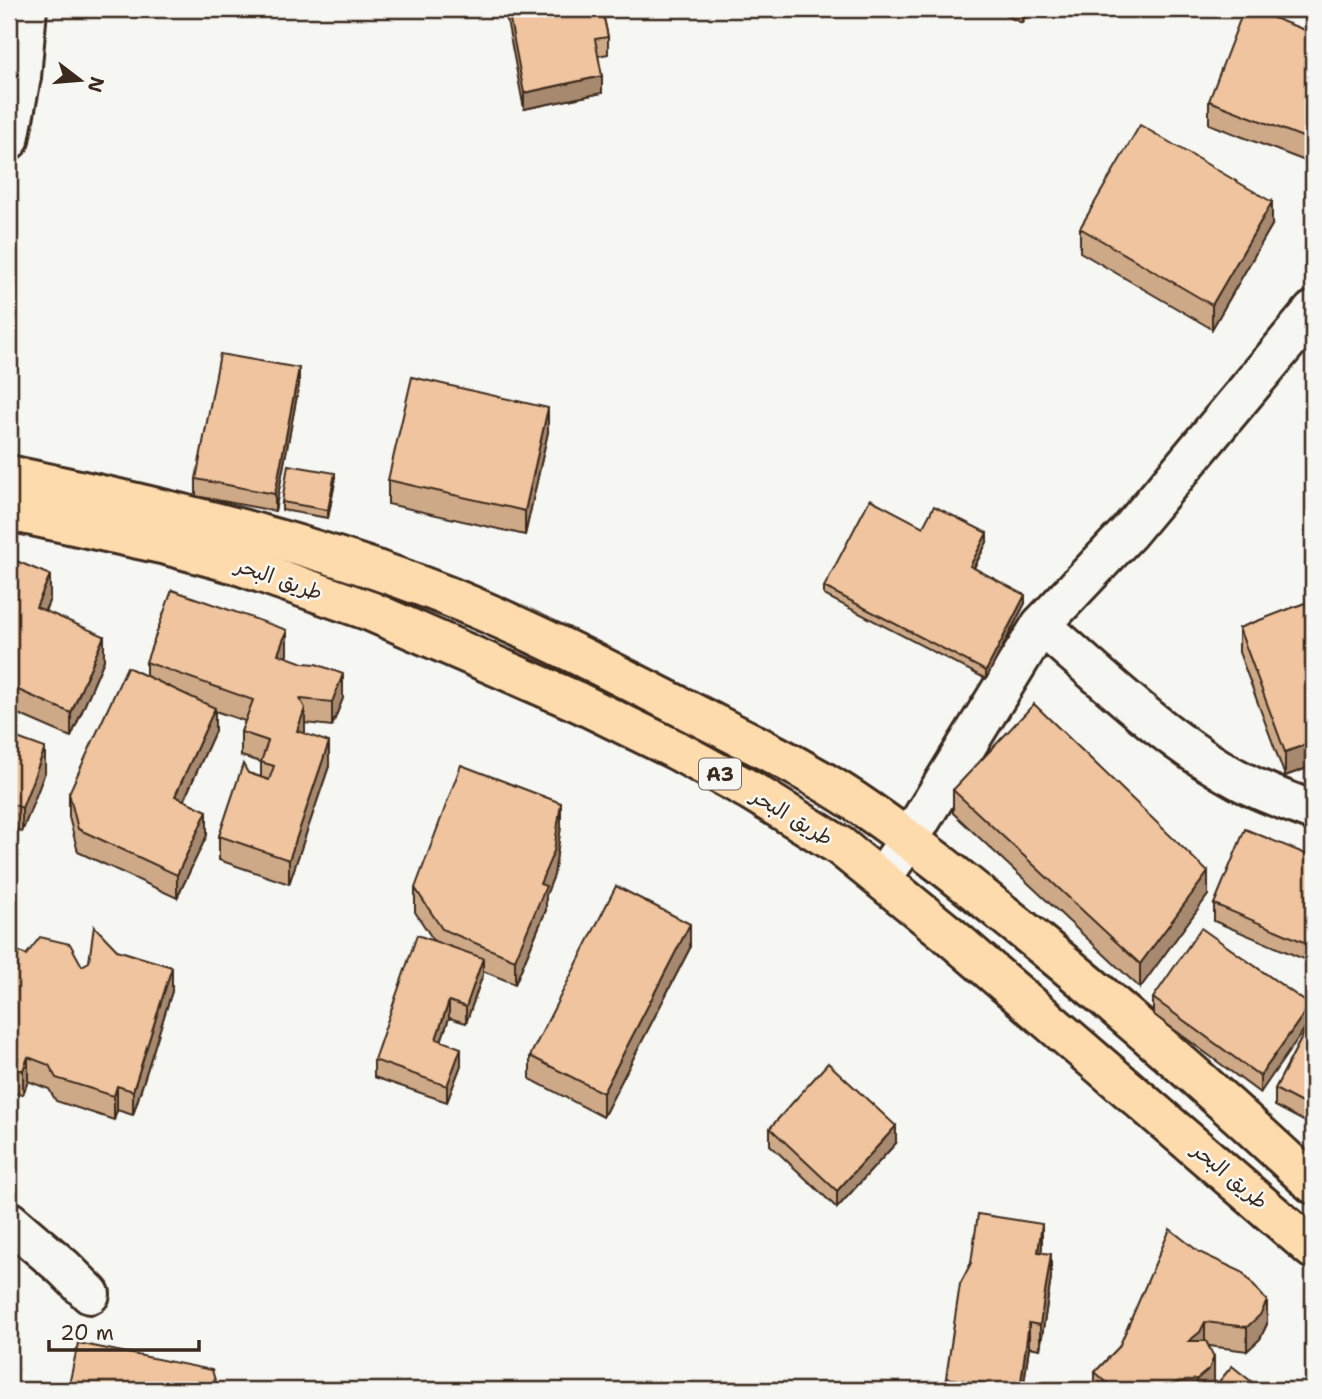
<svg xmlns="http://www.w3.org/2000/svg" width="1322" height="1399" font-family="'Shantell Sans','Playpen Sans Arabic',sans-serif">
  <rect width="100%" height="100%" fill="#f6f6f2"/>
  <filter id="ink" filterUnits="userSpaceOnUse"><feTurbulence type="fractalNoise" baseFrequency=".0143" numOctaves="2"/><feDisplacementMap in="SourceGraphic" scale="14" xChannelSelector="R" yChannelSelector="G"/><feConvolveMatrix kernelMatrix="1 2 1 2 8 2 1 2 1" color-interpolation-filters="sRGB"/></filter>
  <g filter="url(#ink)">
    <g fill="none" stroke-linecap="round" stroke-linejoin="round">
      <defs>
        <g id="minor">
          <path d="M 9,140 L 21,77 L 27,9"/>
          <path d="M 1041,625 C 1104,679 1166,741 1239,780 C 1263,793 1288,801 1313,811"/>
          <path d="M 881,879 L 908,841 L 1041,625 L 1128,533 L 1313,311"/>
          <path d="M 9,1221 L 64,1268 L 90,1294"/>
        </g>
        <g id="trunk">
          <path d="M 9,475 C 157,506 306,540 447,596 C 529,629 608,670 687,710 C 747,741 810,770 866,809 C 920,846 971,888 1022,929 C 1123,1011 1219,1096 1313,1184"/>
          <path d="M 9,511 L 166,545 L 236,564 L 370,611 L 578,702 L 676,750 L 751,791 L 840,846 L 948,934 L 1313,1249"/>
        </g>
      </defs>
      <use href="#minor" stroke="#3b2a1e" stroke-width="44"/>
      <use href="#trunk" stroke="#3b2a1e" stroke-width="44"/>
      <use href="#minor" stroke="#f6f6f2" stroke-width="38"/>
      <use href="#trunk" stroke="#fedbac" stroke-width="38"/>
    </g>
    <g fill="#cea988" stroke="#3b2a1e" stroke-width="2">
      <path d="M 506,9 L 602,9 L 608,37 L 608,54 L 598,56 L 602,93 L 524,109 L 506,15 Z"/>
      <path d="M 991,9 L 1028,9 L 1022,23 Z"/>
      <path d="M 1313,33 L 1313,164 L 1209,124 L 1209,101 Z"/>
      <path d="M 1272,225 L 1212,329 L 1080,252 L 1080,228 Z"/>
      <path d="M 299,385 L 275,511 L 196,496 L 196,479 Z"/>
      <path d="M 548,432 L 525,535 L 388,504 L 388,480 Z"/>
      <path d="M 335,482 L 328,518 L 282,510 L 282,502 Z"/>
      <path d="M 923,527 L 987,542 L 974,568 L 1025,603 L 986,679 L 824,595 L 824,587 Z"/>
      <path d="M 9,572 L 50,599 L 45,611 L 104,660 L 71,737 L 9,710 Z"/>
      <path d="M 1313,600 L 1313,766 L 1285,776 L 1239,652 L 1239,628 Z"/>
      <path d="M 287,654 L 286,657 L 343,698 L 332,726 L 305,723 L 305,734 L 329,766 L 289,884 L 219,860 L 219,836 L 248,773 L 261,777 L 261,762 L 241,756 L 241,732 L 245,721 L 215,711 L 215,731 L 184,800 L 207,835 L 177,898 L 78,852 L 69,817 L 69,793 L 146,676 L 146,662 Z"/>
      <path d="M 9,735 L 45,772 L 22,832 L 10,827 Z"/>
      <path d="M 953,790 L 1208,895 L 1140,988 L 953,813 Z"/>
      <path d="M 561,826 L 554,875 L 546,895 L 546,910 L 515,984 L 483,971 L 483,974 L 466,1023 L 449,1018 L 441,1041 L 461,1065 L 447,1102 L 374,1077 L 374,1060 L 434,941 L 415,912 L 415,888 Z"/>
      <path d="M 1313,857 L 1313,963 L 1214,921 L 1214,904 Z"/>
      <path d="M 9,947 L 26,955 L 82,966 L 117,950 L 172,991 L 133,1115 L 117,1110 L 114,1120 L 56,1101 L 49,1089 L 28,1081 L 23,1094 L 9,1093 Z"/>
      <path d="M 690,948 L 603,1117 L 530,1079 L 530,1056 Z"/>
      <path d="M 1153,998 L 1310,1005 L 1260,1093 L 1153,1014 Z"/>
      <path d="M 1313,1016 L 1313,1126 L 1275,1106 L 1275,1089 Z"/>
      <path d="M 770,1128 L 896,1143 L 837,1208 L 770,1145 Z"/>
      <path d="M 1042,1247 L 1041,1252 L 1051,1278 L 1040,1349 L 1029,1347 L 1023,1390 L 946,1390 L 946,1378 Z"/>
      <path d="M 1199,1252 L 1267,1324 L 1260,1339 L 1247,1351 L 1209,1346 L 1214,1381 L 1210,1390 L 1095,1390 L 1095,1372 L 1119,1347 Z"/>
    </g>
    <g fill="#a7896f" stroke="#3b2a1e" stroke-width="2">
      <path d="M 1022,9 L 1028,9 L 1022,23 Z"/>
      <path d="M 602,76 L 602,93 L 524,109 L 524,93 Z"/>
      <path d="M 1272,202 L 1272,225 L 1212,329 L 1212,305 Z"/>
      <path d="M 299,368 L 299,385 L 275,511 L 275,494 Z"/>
      <path d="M 548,408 L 548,432 L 525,535 L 525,511 Z"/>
      <path d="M 335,473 L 335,482 L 328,518 L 328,510 Z"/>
      <path d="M 987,533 L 987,542 L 970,574 L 970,566 Z"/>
      <path d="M 50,575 L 50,599 L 36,630 L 36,607 Z"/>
      <path d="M 1025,595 L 1025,603 L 986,679 L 986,671 Z"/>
      <path d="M 287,630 L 287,654 L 278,678 L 278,654 Z"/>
      <path d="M 104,636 L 104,660 L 71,737 L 71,713 Z"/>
      <path d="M 343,674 L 343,698 L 332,726 L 332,702 Z"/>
      <path d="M 215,708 L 215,731 L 175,820 L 175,796 Z"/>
      <path d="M 305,708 L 305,732 L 297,755 L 297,731 Z"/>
      <path d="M 329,742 L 329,766 L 289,884 L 289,860 Z"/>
      <path d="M 1313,742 L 1313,766 L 1285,776 L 1285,752 Z"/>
      <path d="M 45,748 L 45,772 L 22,832 L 22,808 Z"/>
      <path d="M 10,803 L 10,827 L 9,830 L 9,806 Z"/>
      <path d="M 561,803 L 561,826 L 554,875 L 546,895 L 546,910 L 515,984 L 515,960 L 540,884 Z"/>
      <path d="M 207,811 L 207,835 L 177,898 L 177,875 Z"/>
      <path d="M 1208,872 L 1208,895 L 1140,988 L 1140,964 Z"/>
      <path d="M 690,924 L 690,948 L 603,1117 L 603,1093 Z"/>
      <path d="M 483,958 L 483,974 L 466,1023 L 466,1007 Z"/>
      <path d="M 172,967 L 172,991 L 133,1115 L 133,1091 Z"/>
      <path d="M 449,1001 L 449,1018 L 436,1056 L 436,1039 Z"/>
      <path d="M 1310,1005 L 1310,1021 L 1260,1093 L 1260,1076 Z"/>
      <path d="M 461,1048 L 461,1065 L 447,1102 L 447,1086 Z"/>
      <path d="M 28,1057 L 28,1081 L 23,1094 L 23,1070 Z"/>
      <path d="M 117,1086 L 117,1110 L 114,1120 L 114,1096 Z"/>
      <path d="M 896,1126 L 896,1143 L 837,1208 L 837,1191 Z"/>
      <path d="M 1042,1224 L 1042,1247 L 1038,1275 L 1038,1252 Z"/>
      <path d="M 1051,1254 L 1051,1278 L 1040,1349 L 1040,1325 Z"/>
      <path d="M 1267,1301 L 1267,1324 L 1260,1339 L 1247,1351 L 1247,1327 Z"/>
      <path d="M 1205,1322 L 1205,1346 L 1189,1341 Z"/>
      <path d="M 1029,1323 L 1029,1347 L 1023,1390 L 1020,1390 Z"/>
      <path d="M 1214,1357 L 1214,1381 L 1210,1390 L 1197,1390 L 1197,1379 Z"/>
      <path d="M 1178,1382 L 1178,1390 L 1158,1390 Z"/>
    </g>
    <g fill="#efc49e" stroke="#3b2a1e" stroke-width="2">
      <path d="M 508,9 L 602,9 L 608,37 L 595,39 L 602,76 L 524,93 Z"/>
      <path d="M 1244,9 L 1250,9 L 1313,33 L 1313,141 L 1209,101 Z"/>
      <path d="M 1140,125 L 1272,202 L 1212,305 L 1080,228 Z"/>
      <path d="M 220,354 L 299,368 L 275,494 L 196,479 Z"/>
      <path d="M 412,377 L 548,408 L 525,511 L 388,480 Z"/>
      <path d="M 288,465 L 335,473 L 328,510 L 282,502 Z"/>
      <path d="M 870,499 L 923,527 L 934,506 L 987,533 L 970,566 L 1025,595 L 986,671 L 824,587 Z"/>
      <path d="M 14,560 L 50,575 L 36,607 L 104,636 L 71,713 L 9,686 L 9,572 Z"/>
      <path d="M 172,590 L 287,630 L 278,654 L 303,663 L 316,664 L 343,674 L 332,702 L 300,699 L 305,708 L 297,731 L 329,742 L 289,860 L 219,836 L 243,764 L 248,773 L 269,780 L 274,766 L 261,762 L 268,741 L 241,732 L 253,700 L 146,662 Z"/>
      <path d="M 1313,600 L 1313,742 L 1285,752 L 1239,628 Z"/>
      <path d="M 127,667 L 215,708 L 175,796 L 207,811 L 177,875 L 78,829 L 69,793 Z"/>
      <path d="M 1034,704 L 1208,872 L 1140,964 L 953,790 Z"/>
      <path d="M 9,735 L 45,748 L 22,808 L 10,803 L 9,806 Z"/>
      <path d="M 461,765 L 561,803 L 554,851 L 540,884 L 546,886 L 515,960 L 442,929 L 415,888 Z"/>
      <path d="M 1245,829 L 1313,857 L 1313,946 L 1214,904 Z"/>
      <path d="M 616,886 L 690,924 L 603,1093 L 530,1056 Z"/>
      <path d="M 94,926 L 117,950 L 172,967 L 133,1091 L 117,1086 L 114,1096 L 56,1078 L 49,1065 L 28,1057 L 23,1070 L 9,1070 L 9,947 L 26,955 L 40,937 L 70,944 L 82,966 L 89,962 Z"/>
      <path d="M 1201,928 L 1310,1005 L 1260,1076 L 1153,998 Z"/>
      <path d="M 417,935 L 483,958 L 466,1007 L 449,1001 L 436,1039 L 461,1048 L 447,1086 L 374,1060 Z"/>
      <path d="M 1313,1016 L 1313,1109 L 1275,1089 Z"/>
      <path d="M 828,1063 L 896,1126 L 837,1191 L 770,1128 Z"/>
      <path d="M 978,1214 L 1042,1224 L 1038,1252 L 1051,1254 L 1040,1325 L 1029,1323 L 1020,1389 L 946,1378 L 960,1284 L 971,1263 Z"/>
      <path d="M 1170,1229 L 1199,1252 L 1242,1272 L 1267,1301 L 1260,1315 L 1247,1327 L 1205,1322 L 1200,1332 L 1189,1341 L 1206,1341 L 1214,1357 L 1209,1369 L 1197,1379 L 1178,1382 L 1158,1390 L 1115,1390 L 1095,1372 L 1119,1347 Z"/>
      <path d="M 78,1343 L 212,1370 L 218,1390 L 68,1390 Z"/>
      <path d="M 1232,1366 L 1262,1390 L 1212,1390 Z"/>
    </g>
  </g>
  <g text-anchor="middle" stroke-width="5" stroke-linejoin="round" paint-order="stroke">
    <rect fill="#f6f6f2" stroke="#73675e" stroke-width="2" x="699" y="758.5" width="42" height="31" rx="5"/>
    <g font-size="19" font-weight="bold" fill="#3b2a1e">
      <text x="720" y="781">A3</text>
    </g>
    <g font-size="21" fill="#3b2a1e" stroke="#f6f6f2">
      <text transform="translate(279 579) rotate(19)" y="7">طريق البحر</text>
      <text transform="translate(792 817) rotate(31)" y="7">طريق البحر</text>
      <text transform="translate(1230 1176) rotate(40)" y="7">طريق البحر</text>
    </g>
  </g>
  <rect width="1322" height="1399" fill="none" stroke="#f6f6f2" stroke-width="35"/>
  <rect x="18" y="18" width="1287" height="1364" fill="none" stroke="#3b2a1e" stroke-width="2.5" filter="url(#ink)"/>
  <g transform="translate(80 80) rotate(106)" stroke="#f6f6f2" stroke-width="5" paint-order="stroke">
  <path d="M0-5L12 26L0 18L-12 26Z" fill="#3b2a1e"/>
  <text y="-10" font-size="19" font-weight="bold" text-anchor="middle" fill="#3b2a1e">N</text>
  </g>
  <path d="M49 1340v10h150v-10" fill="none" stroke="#3b2a1e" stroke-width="3.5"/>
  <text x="60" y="1340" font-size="21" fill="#3b2a1e" stroke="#f6f6f2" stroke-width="5" paint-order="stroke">20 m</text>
</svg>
